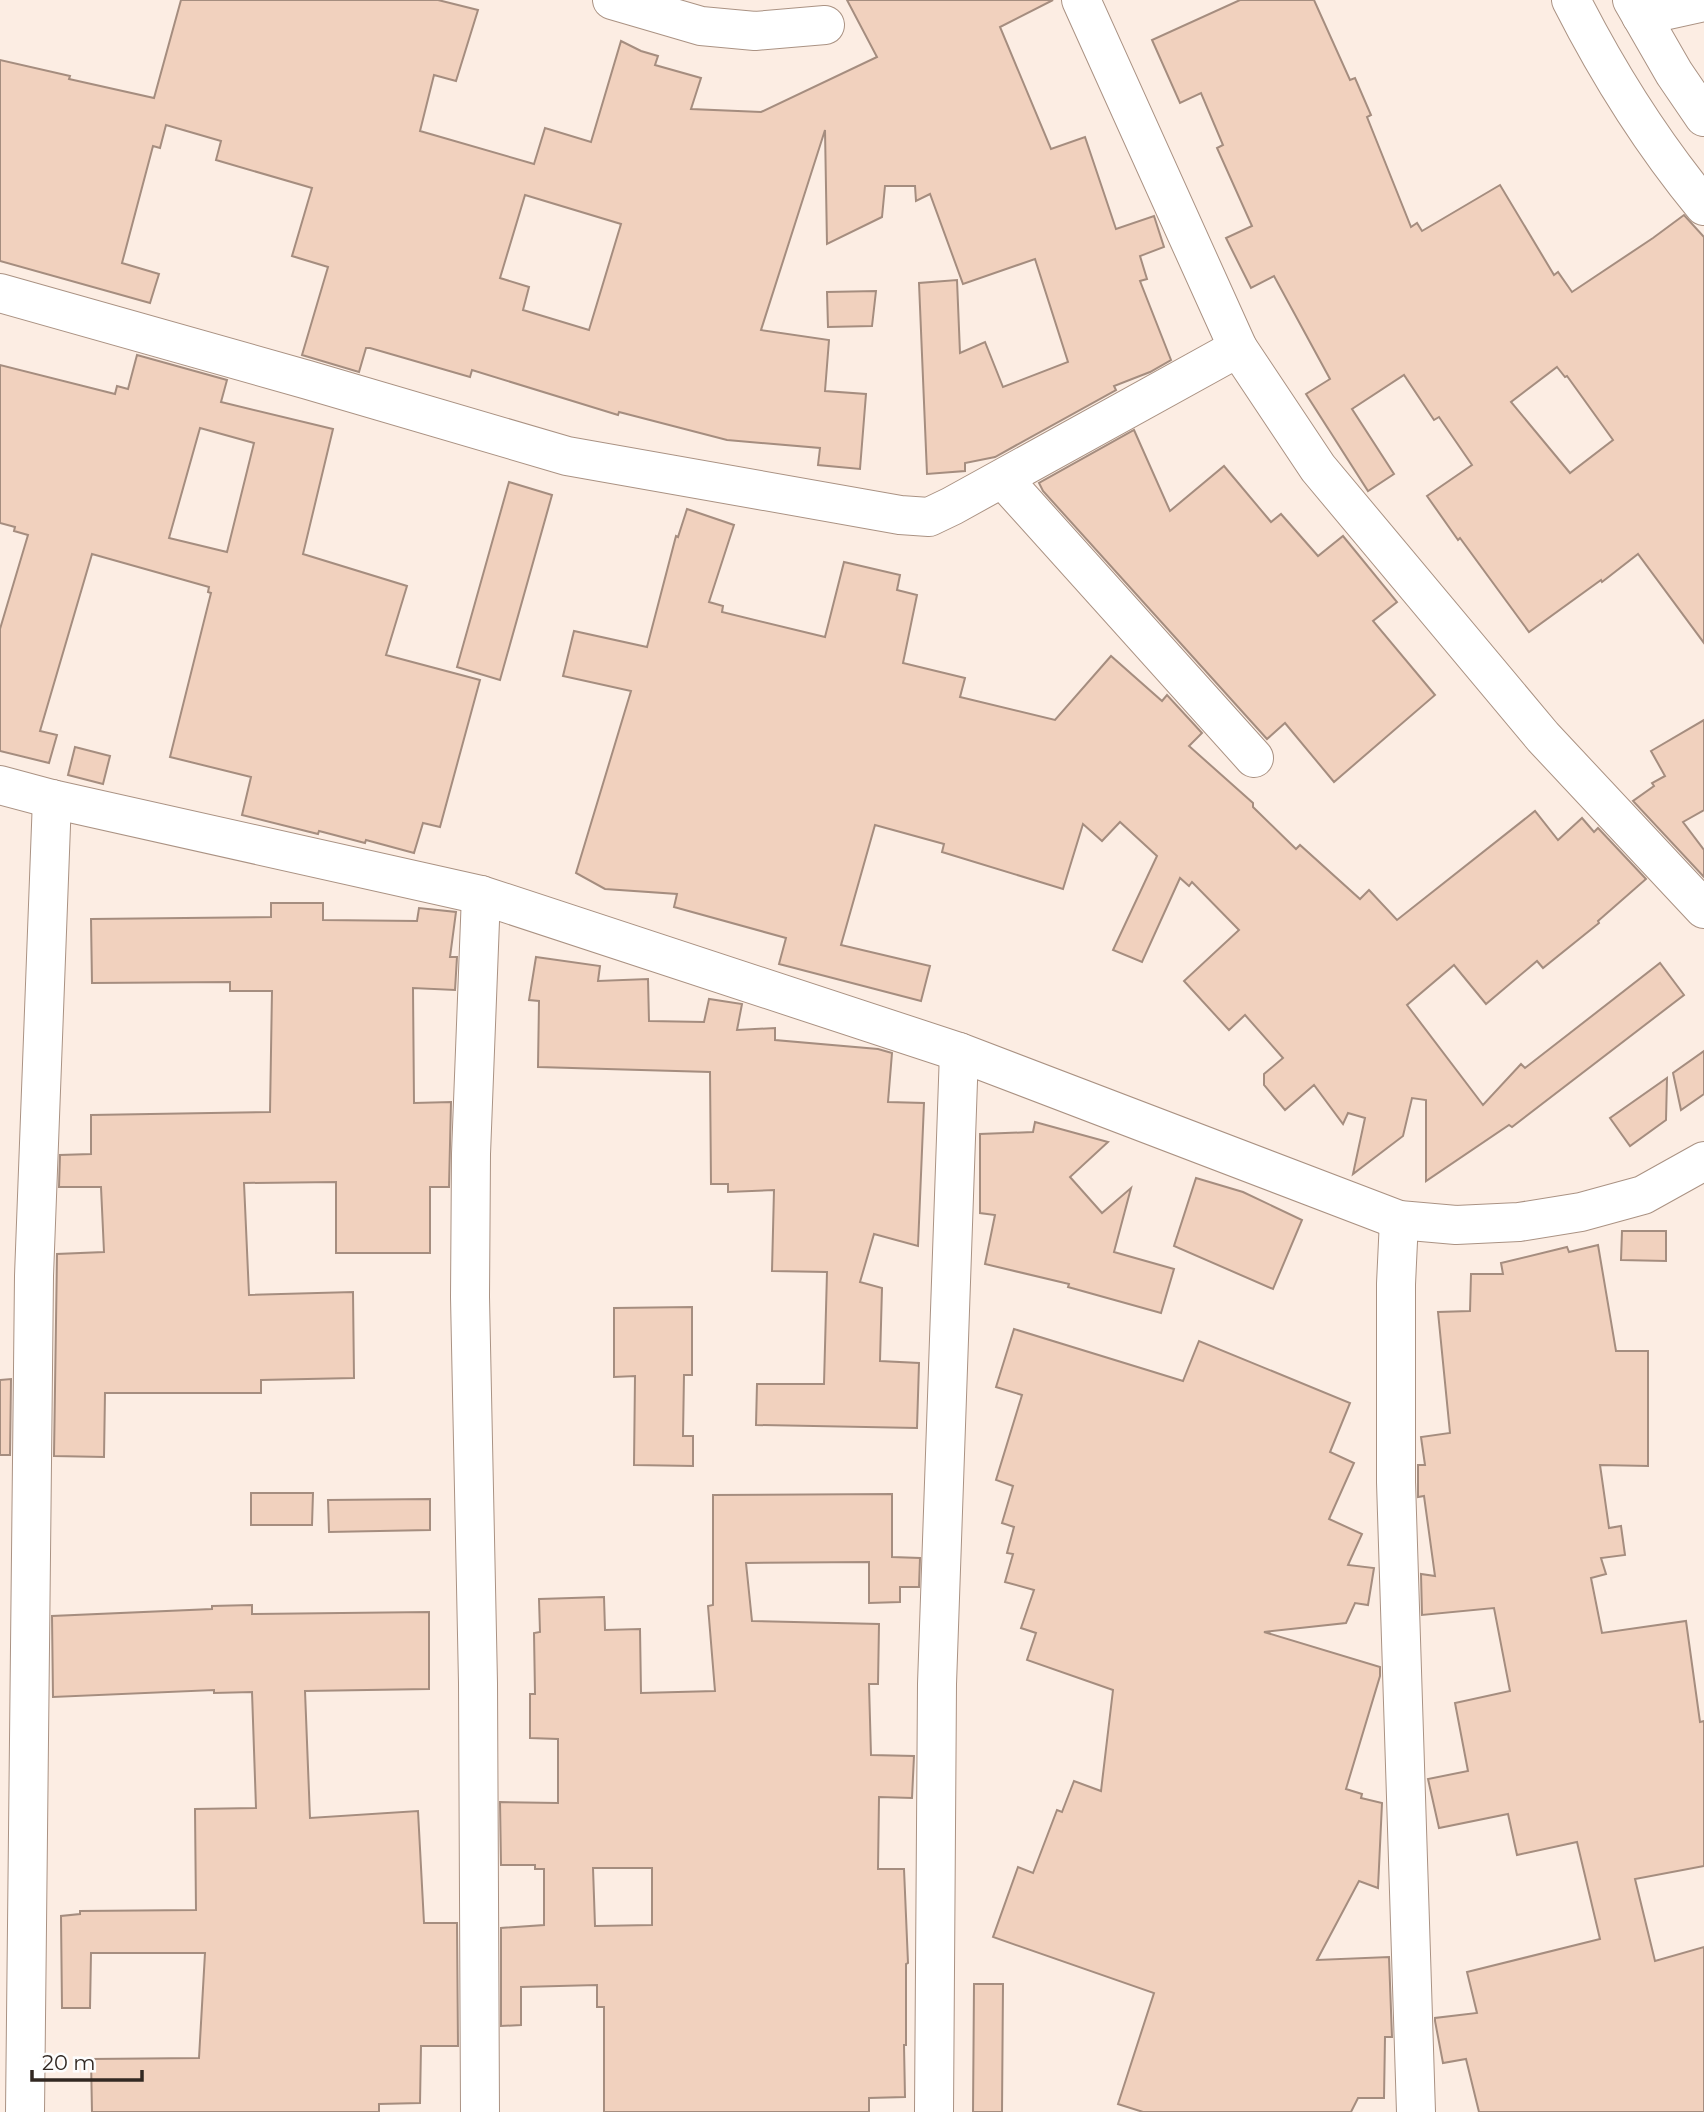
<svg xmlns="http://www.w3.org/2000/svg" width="1704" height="2112" font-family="Montserrat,sans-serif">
  <rect width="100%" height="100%" fill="#fcede3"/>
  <g fill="#f1d1be" stroke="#a58d7f" stroke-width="2" fill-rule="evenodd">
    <path d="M 181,0 L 438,0 L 478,10 L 456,81 L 434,75 L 420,131 L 534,164 L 545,128 L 591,142 L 621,41 L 641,51 L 658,56 L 655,65 L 701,78 L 691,109 L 761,112 L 877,57 L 847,0 L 1053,0 L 1000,27 L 1051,149 L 1085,137 L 1116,229 L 1154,216 L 1164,247 L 1140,256 L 1147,279 L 1140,281 L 1171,360 L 1150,372 L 1114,386 L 1116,390 L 995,457 L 965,463 L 965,471 L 927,474 L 919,283 L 957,280 L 960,353 L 985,342 L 1003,387 L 1068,362 L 1035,259 L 963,284 L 930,194 L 916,201 L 915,186 L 885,186 L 882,217 L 827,244 L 825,130 L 761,330 L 829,340 L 825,391 L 866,394 L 860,469 L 818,465 L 820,448 L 727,440 L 619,412 L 618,415 L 472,370 L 470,377 L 370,348 L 366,348 L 359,372 L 302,355 L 328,267 L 292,256 L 312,188 L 216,160 L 221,141 L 166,125 L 160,148 L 153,146 L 122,263 L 159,274 L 150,303 L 0,261 L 0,60 L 70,76 L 69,79 L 154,98 ZM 525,195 L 621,224 L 589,330 L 523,310 L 529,287 L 500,278 Z"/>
    <path d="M 1240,0 L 1314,0 L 1350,80 L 1355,78 L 1371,115 L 1367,117 L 1411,227 L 1417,223 L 1422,231 L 1500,185 L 1554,275 L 1558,272 L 1572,292 L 1653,238 L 1684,215 L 1704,237 L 1704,643 L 1638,554 L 1602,582 L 1601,580 L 1529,632 L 1460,538 L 1458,540 L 1427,496 L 1472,465 L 1439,417 L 1434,420 L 1404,375 L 1352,409 L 1394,474 L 1368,491 L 1306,394 L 1330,379 L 1274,276 L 1251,288 L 1226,238 L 1252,226 L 1217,148 L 1223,145 L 1201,93 L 1180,103 L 1152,40 ZM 1557,367 L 1565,377 L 1567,376 L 1613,440 L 1570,473 L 1511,402 Z"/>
    <path d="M 876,291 L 872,326 L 828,327 L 827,292 Z"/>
    <path d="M 137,355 L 227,380 L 221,402 L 333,429 L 303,554 L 407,586 L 386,655 L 480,680 L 440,827 L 423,823 L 414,853 L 366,840 L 365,843 L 319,831 L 318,834 L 242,815 L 251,777 L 170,757 L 211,593 L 208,592 L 209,587 L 92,554 L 40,731 L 57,735 L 49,763 L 0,751 L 0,629 L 28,535 L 14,531 L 15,527 L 0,523 L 0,365 L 115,394 L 117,386 L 128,389 ZM 200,428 L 254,443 L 227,552 L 169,538 Z"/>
    <path d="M 1134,430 L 1170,511 L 1224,466 L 1271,522 L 1281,514 L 1318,556 L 1343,536 L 1397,602 L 1373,621 L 1435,695 L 1334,782 L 1285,723 L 1267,739 L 1043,491 L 1039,483 Z"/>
    <path d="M 509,482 L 552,495 L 500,680 L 457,667 Z"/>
    <path d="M 687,509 L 734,525 L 709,602 L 723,606 L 722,612 L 825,637 L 844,562 L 900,575 L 897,590 L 917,595 L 903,663 L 965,678 L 960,697 L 1055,720 L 1111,656 L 1162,701 L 1167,695 L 1202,733 L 1189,746 L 1253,803 L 1253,807 L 1296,849 L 1300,845 L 1360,899 L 1369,890 L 1397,920 L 1535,811 L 1558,840 L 1582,818 L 1594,832 L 1598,828 L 1646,879 L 1598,921 L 1599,923 L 1543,968 L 1537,961 L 1486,1004 L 1454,965 L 1407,1005 L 1483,1105 L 1521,1064 L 1525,1068 L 1660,963 L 1684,995 L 1512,1127 L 1509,1125 L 1426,1181 L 1426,1100 L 1412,1098 L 1403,1136 L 1353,1174 L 1365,1118 L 1348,1113 L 1343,1124 L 1314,1085 L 1285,1110 L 1264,1085 L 1264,1074 L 1283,1058 L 1245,1015 L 1229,1030 L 1184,981 L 1239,930 L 1192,882 L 1189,886 L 1180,878 L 1142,962 L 1113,950 L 1157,856 L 1120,822 L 1102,841 L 1083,824 L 1063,889 L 942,852 L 944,844 L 875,825 L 841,945 L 930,966 L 921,1001 L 779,964 L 786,938 L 674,907 L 677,894 L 605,889 L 576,873 L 631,691 L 563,676 L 574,631 L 647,647 L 676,536 L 678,537 Z"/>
    <path d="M 1704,720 L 1704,810 L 1683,822 L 1704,850 L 1704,877 L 1633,801 L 1654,786 L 1652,783 L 1665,776 L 1651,751 Z"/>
    <path d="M 75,747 L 110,756 L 103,784 L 68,775 Z"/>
    <path d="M 271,903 L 323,903 L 323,920 L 417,921 L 419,908 L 456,912 L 450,957 L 457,957 L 455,990 L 413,988 L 414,1103 L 451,1102 L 449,1187 L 430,1187 L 430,1253 L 336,1253 L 336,1182 L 244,1183 L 249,1295 L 353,1292 L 354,1378 L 261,1380 L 261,1393 L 105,1393 L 104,1457 L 54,1456 L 57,1254 L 104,1252 L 101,1187 L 59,1187 L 60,1155 L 91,1154 L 91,1115 L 270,1112 L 272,991 L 230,991 L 230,982 L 92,983 L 91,919 L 271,917 Z"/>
    <path d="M 536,957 L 600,966 L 598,981 L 648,979 L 649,1021 L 704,1022 L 709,999 L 742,1004 L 737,1030 L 775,1028 L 775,1040 L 878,1049 L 892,1053 L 888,1102 L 924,1103 L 918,1246 L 874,1234 L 860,1282 L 882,1288 L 880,1361 L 919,1363 L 917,1428 L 756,1425 L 757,1384 L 824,1384 L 827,1272 L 772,1271 L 774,1190 L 728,1192 L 728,1184 L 711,1184 L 710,1072 L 538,1067 L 539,1001 L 529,1000 Z"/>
    <path d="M 1704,1051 L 1704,1094 L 1681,1110 L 1673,1073 Z"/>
    <path d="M 1667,1078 L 1666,1120 L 1630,1146 L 1610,1118 Z"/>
    <path d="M 1035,1122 L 1108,1142 L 1070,1177 L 1102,1213 L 1131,1188 L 1114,1252 L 1174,1269 L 1161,1313 L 1068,1287 L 1069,1284 L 985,1264 L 995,1215 L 980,1213 L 980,1134 L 1033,1132 Z"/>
    <path d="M 1196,1178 L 1243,1192 L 1302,1220 L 1273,1289 L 1174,1246 Z"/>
    <path d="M 1622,1231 L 1666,1231 L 1666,1261 L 1621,1260 Z"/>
    <path d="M 1598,1245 L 1616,1351 L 1648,1351 L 1648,1466 L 1600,1465 L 1609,1528 L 1621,1526 L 1625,1555 L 1601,1558 L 1606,1574 L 1591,1578 L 1602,1633 L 1686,1621 L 1700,1722 L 1704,1721 L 1704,1866 L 1635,1879 L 1655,1961 L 1704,1947 L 1704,2112 L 1479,2112 L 1466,2059 L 1443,2063 L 1435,2021 L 1435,2018 L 1477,2013 L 1467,1972 L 1600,1939 L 1577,1842 L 1517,1855 L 1508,1814 L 1439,1828 L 1428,1779 L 1468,1771 L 1455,1703 L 1510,1691 L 1494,1608 L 1422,1615 L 1421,1574 L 1435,1576 L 1424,1496 L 1418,1497 L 1418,1465 L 1425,1465 L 1421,1437 L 1450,1433 L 1438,1312 L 1470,1311 L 1471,1274 L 1503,1274 L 1501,1263 L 1567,1247 L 1569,1252 Z"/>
    <path d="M 692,1307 L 692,1375 L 684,1375 L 683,1436 L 693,1436 L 693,1466 L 634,1465 L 635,1376 L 614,1377 L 614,1308 Z"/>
    <path d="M 1014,1329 L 1183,1381 L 1199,1341 L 1350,1403 L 1330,1452 L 1354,1463 L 1329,1519 L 1362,1534 L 1348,1565 L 1374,1568 L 1368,1605 L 1355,1603 L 1346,1623 L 1264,1632 L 1380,1667 L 1380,1676 L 1346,1789 L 1362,1794 L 1361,1798 L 1382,1803 L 1378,1888 L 1359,1881 L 1317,1960 L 1389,1957 L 1392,2037 L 1385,2037 L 1384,2098 L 1358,2098 L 1351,2112 L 1143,2112 L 1118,2104 L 1154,1993 L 993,1937 L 1018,1867 L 1033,1873 L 1057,1810 L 1062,1812 L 1074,1781 L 1101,1791 L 1113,1690 L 1027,1660 L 1036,1633 L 1021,1628 L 1034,1590 L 1005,1582 L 1013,1554 L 1007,1553 L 1014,1527 L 1002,1523 L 1013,1486 L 996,1480 L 1022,1395 L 996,1387 Z"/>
    <path d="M 11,1379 L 10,1455 L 0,1455 L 0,1380 Z"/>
    <path d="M 251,1493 L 313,1493 L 312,1525 L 251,1525 Z"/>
    <path d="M 892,1494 L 892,1557 L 920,1558 L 919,1587 L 900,1587 L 900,1602 L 869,1603 L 869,1562 L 746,1563 L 752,1621 L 879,1624 L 878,1684 L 869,1684 L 871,1755 L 914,1756 L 912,1798 L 879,1797 L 878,1869 L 904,1869 L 908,1963 L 906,1964 L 906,2045 L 904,2045 L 905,2097 L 869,2098 L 869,2112 L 604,2112 L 604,2007 L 597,2007 L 597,1985 L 521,1987 L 521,2025 L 501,2026 L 501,1928 L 544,1925 L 544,1869 L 535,1869 L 535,1865 L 501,1865 L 500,1802 L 558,1803 L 558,1739 L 530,1738 L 530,1694 L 535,1694 L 534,1633 L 540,1632 L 539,1599 L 604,1597 L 605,1630 L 640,1629 L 641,1693 L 715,1691 L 708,1606 L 713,1605 L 713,1495 ZM 593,1868 L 652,1868 L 652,1925 L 595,1926 Z"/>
    <path d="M 430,1499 L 430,1530 L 329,1532 L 328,1500 Z"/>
    <path d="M 252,1605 L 252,1614 L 429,1612 L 429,1689 L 305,1691 L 310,1818 L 418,1811 L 424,1923 L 457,1923 L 458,2046 L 421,2046 L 420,2103 L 379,2104 L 379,2112 L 92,2112 L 91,2059 L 199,2058 L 205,1953 L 91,1953 L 90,2008 L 62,2008 L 61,1916 L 80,1914 L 80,1911 L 196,1910 L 195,1809 L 256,1808 L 252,1692 L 214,1693 L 214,1690 L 53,1697 L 52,1616 L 212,1609 L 212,1606 Z"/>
    <path d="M 974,1984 L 1003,1984 L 1002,2112 L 973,2112 Z"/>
  </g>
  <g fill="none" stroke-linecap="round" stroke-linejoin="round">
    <defs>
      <g id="street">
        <path d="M 612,0 L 701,26 L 755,31 L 825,25"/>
        <path d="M 1081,0 L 1238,348 L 1318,468 L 1543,737 L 1704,909"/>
        <path d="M 1641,16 L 1704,2"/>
        <path d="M 0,293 L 308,380 L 567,456 L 900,515 L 929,517 L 952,506 L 1238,348"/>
        <path d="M 1003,479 L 1254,758"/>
        <path d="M 0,785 L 52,799 L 481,895 L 959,1052 L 1399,1220 L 1456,1225 L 1519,1222 L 1581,1212 L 1643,1195 L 1704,1161"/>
        <path d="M 1399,1220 L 1396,1284 L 1396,1482 L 1416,2112"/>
        <path d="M 25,2112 L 34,1276 L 52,799"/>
        <path d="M 480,2112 L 478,1683 L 470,1297 L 471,1154 L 481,895"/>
        <path d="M 934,2112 L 937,1684 L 959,1052"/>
      </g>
      <g id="secondary">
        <path d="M 1571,0 C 1608,73 1652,143 1704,206"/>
        <path d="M 1632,0 L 1674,73 L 1704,117"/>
      </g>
    </defs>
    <use href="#street" stroke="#aa9283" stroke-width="40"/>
    <use href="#secondary" stroke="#aa9283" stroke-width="40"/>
    <use href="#street" stroke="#fff" stroke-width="38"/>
    <use href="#secondary" stroke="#fff" stroke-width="38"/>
  </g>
  <path d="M32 2070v10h110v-10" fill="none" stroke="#322822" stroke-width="3.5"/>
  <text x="42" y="2070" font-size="21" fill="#322822" stroke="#fdfdfd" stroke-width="5" paint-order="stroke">20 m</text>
</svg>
